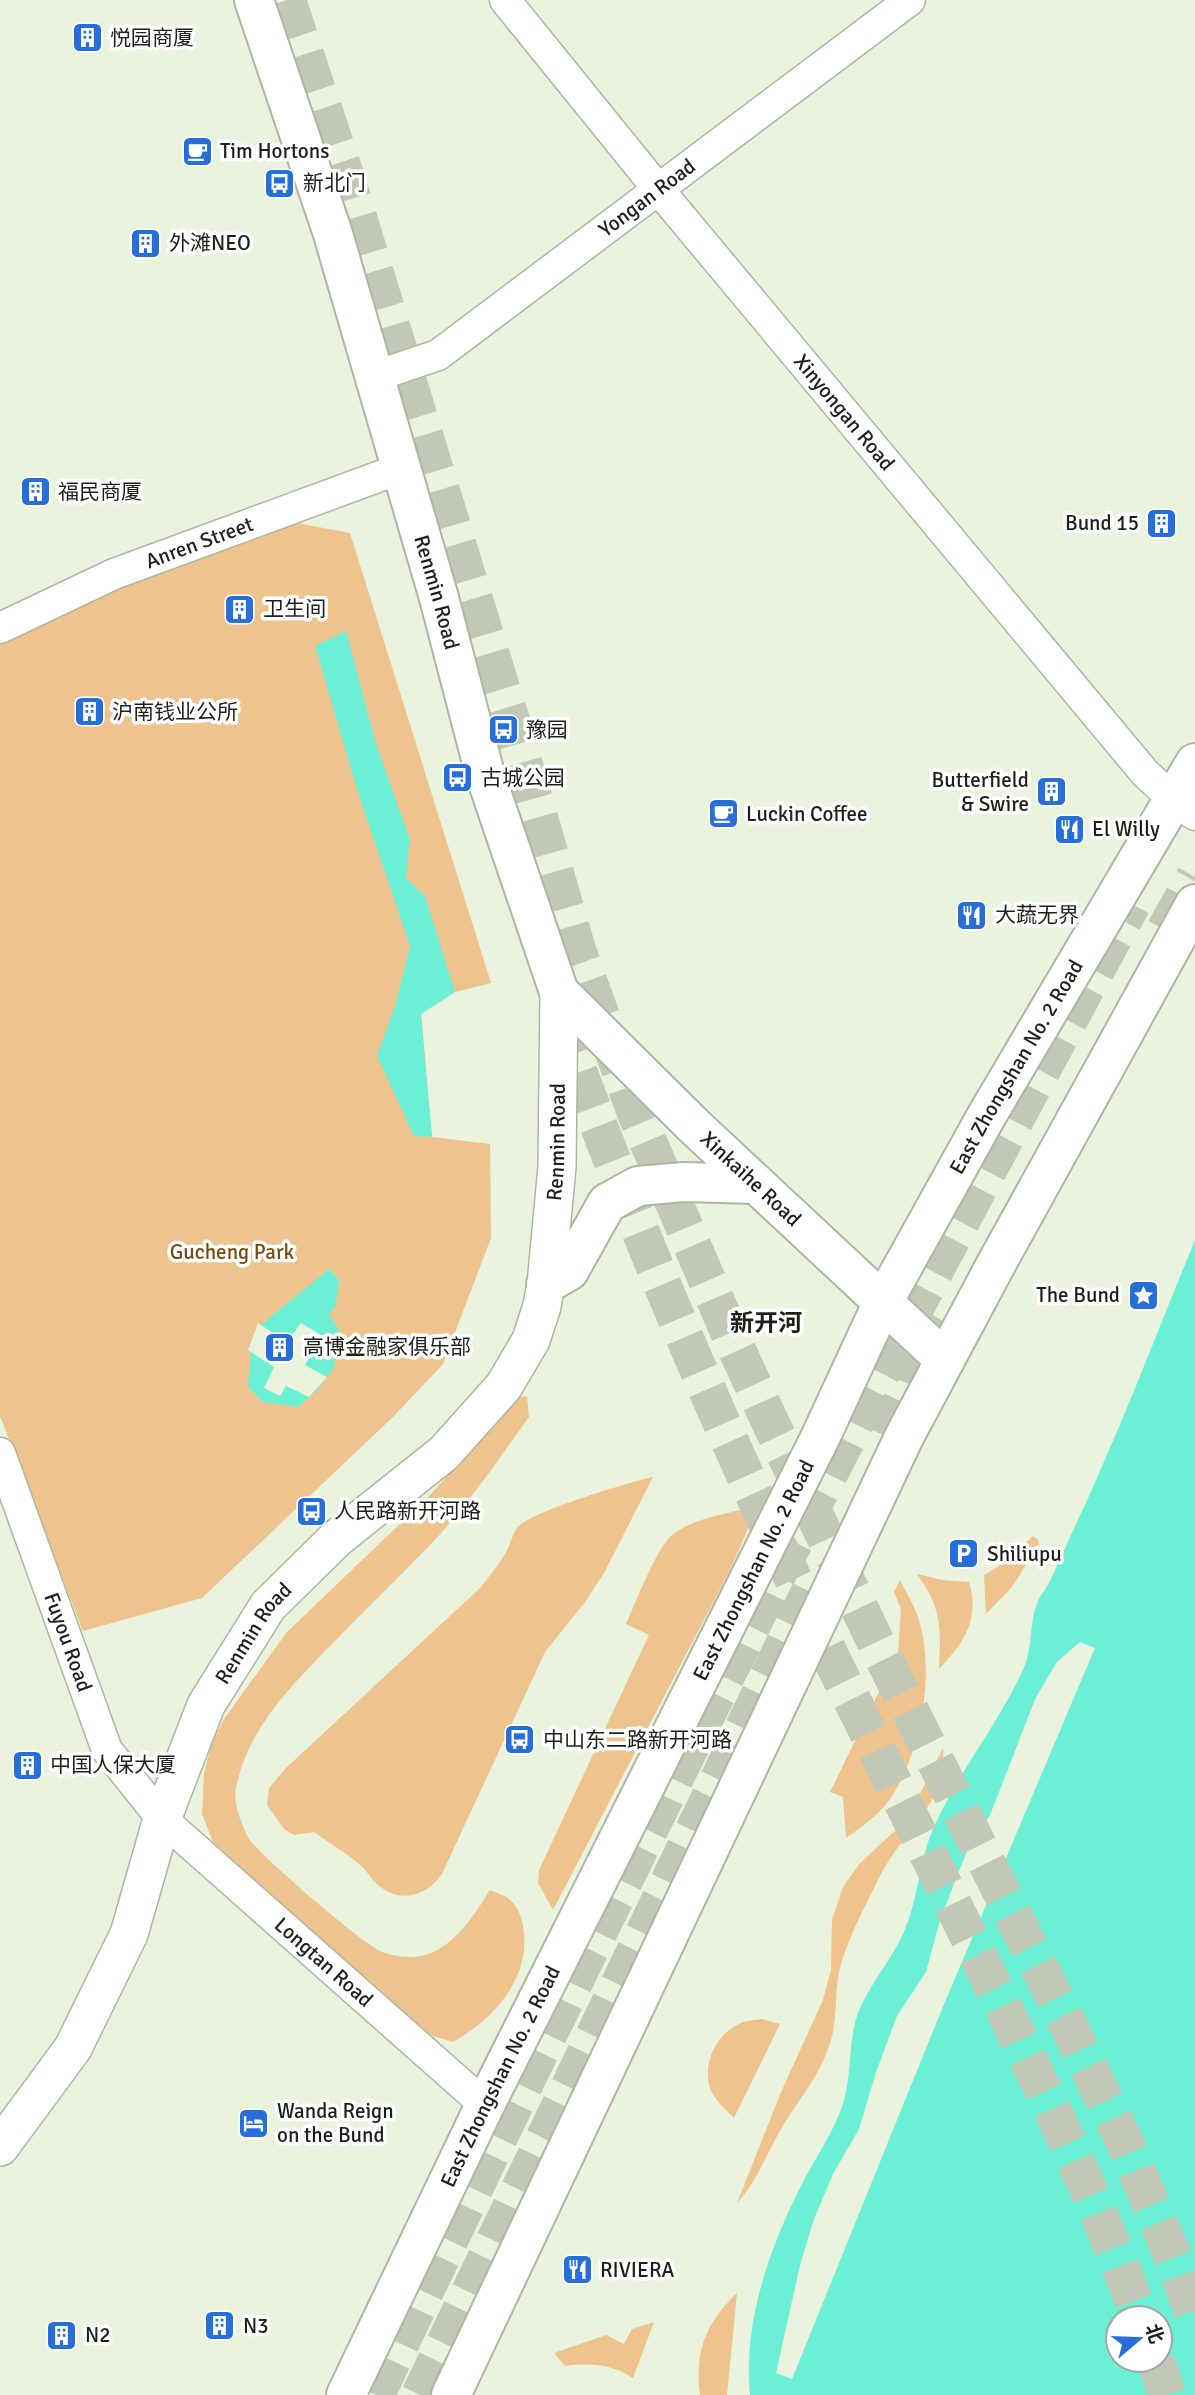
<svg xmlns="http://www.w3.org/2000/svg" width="1195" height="2395" font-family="Signika,'Noto Sans SC',sans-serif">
  <rect width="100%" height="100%" fill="#eaf3dd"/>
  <g fill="#eec38e">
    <path d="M 270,518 L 350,533 L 491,983 L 455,992 L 421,1014 L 432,1137 L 490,1144 L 491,1238 L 443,1364 L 394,1416 L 202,1598 L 83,1631 L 0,1416 L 0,628 Z"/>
    <path d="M 527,1396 L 529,1417 C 498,1460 468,1505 432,1543 C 397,1579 362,1613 327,1649 C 288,1689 247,1731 236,1788 C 233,1803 242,1826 249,1839 C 260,1856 364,1945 382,1952 C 395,1957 415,1959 429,1954 C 457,1943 475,1914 490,1890 C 496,1893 504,1895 509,1899 C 520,1908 523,1922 524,1934 C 529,1981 491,2021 453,2042 L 416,2031 L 260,1889 L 213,1842 L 202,1814 L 204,1774 L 211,1745 L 224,1719 L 287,1632 L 430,1495 L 473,1447 L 507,1399 Z"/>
    <path d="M 653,1477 L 604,1573 L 585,1602 L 545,1652 L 442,1874 C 426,1897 399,1904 377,1884 C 370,1878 366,1869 359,1864 C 345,1852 329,1843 314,1832 L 294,1835 L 284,1829 L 267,1805 L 269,1788 L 286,1768 L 480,1588 C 490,1575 501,1563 508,1548 C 511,1542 513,1533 517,1528 C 529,1512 630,1482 653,1477 Z"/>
    <path d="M 740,1510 L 747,1514 L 750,1524 L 732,1566 L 553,1910 L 538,1883 L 539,1870 L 649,1635 L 626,1624 C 635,1604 656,1550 670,1537 C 688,1520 717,1516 740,1510 Z"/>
    <path d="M 1033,1536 L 1038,1540 L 1039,1544 L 1012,1587 L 986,1614 L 984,1575 L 1009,1560 Z"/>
    <path d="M 917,1574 L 942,1580 L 969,1582 C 980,1620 964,1643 939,1669 C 941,1629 942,1608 917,1574 Z"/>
    <path d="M 900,1580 C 907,1594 916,1608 920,1624 C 935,1677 920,1759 887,1803 C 876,1817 860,1828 846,1838 L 843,1797 L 830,1792 L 898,1653 L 901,1609 L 894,1592 Z"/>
    <path d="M 943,1748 C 947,1805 905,1828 881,1874 C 866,1905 847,1938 839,1972 C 834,1997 838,2022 829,2046 C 819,2077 797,2102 781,2129 C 766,2155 757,2181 737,2203 L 781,2092 L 823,2000 L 831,1970 L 832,1920 L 843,1887 L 860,1863 L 907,1820 Z"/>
    <path d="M 762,2019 L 780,2024 L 734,2118 C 726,2110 717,2102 712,2093 C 700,2067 715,2034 741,2023 C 747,2020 756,2020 762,2019 Z"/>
    <path d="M 737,2293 L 727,2395 L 700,2395 C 694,2351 706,2323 737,2293 Z"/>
    <path d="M 654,2322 L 633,2378 C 611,2364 591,2363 565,2366 L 554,2353 L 606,2335 L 624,2344 L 632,2329 Z"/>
  </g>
  <g fill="#6befd5" fill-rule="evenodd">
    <path d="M 346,631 L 376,744 L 410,840 L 406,878 L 425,896 L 455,992 L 421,1014 L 432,1137 L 414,1136 L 377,1056 L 396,1003 L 410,946 L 359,796 L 315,646 Z"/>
    <path d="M 1195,1240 L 1195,2395 L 750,2395 C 743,2325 768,2252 799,2190 C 812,2163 829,2140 840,2112 C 854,2079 846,2041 860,2008 C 872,1981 892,1959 904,1932 C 918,1899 919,1862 933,1829 C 958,1773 997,1726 1023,1670 C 1033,1648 1029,1625 1037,1603 C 1040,1596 1046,1589 1050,1581 C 1063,1553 1076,1524 1089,1496 C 1127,1412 1160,1325 1195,1240 ZM 1118,2318 L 1160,2318 L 1160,2360 L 1118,2360 Z"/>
    <path d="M 329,1269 L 339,1280 L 336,1305 L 329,1314 L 339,1331 L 334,1367 L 318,1389 L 298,1407 L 263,1402 L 248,1387 L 251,1352 L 261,1325 Z"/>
  </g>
  <g fill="#eaf3dd">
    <path d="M 258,1323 L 287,1342 L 301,1323 L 323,1336 L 305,1365 L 327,1377 L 309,1397 L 286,1386 L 280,1396 L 264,1388 L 274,1367 L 248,1350 Z"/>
    <path d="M 1080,1642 L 1095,1648 L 942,2009 L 792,2379 L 776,2373 L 800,2265 L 814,2219 L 833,2174 L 859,2129 L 876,2072 L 897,2016 L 926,1972 L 940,1920 L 957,1876 L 971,1841 L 990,1815 L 1036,1697 L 1057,1662 Z"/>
  </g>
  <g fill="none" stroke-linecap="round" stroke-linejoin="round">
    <g stroke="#c1c9b6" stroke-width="38" stroke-dasharray="38 19" stroke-linecap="butt">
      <path d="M 287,0 L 347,181 L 518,744 L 577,950 L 636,1113 L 732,1339 L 771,1424 L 880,1651 L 1065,2018 L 1127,2147 L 1178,2269 L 1195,2319"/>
      <path d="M 559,1019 C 642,1248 739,1472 847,1690 C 895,1786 942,1882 989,1978 C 1044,2090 1097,2201 1140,2318"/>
      <path d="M 1156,2360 L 1167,2395"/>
    </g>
    <g stroke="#c1c9b6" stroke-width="38" stroke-dasharray="38 19" stroke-linecap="butt">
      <path d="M 1165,930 L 1195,877"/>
      <path d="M 885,1436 L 912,1381 L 945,1322"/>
      <path d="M 376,2395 C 613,1891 864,1392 1132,904"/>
      <path d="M 420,2395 L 818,1575"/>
    </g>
    <defs>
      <g id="minor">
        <path id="s1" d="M 505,0 L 658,189 L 1145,773 L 1173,799 L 1195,815"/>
        <path id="s2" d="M 376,376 L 438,355 L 910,0"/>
        <path id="s3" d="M 0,628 L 114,574 L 402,468"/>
        <path id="s4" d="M 0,1453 L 107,1750 L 162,1819 L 485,2105"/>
      </g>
      <g id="tertiary">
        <path id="s5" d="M 0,2147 L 73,2048 L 129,1934 L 162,1819 L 206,1705 L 268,1606 L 336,1539 L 444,1453 L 504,1386 L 531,1340 L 542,1306 L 546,1284 L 557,1167 L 559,992"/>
      </g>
      <g id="secondary">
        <path id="s6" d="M 254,0 L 333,234 L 439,598 L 485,774 L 559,992 L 693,1125 L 945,1360"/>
        <path d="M 546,1284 L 569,1271 L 607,1203 L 638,1186 L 684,1182 L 755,1184"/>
      </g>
      <g id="primary">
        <path id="s7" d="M 346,2395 L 485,2105 L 820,1438 L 882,1304 L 987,1115 L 1195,763"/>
        <path d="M 451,2395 L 905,1435 L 994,1268 L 1195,904"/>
      </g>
    </defs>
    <use href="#minor" stroke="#adb6a0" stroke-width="33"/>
    <use href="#tertiary" stroke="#adb6a0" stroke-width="40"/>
    <use href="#secondary" stroke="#adb6a0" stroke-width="42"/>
    <use href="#primary" stroke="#adb6a0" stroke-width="42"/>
    <use href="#minor" stroke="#fff" stroke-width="30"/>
    <use href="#tertiary" stroke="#fff" stroke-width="37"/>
    <use href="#secondary" stroke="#fff" stroke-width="38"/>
    <use href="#primary" stroke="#fff" stroke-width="38"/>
  </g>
  <defs>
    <symbol id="building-square" viewBox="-11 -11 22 22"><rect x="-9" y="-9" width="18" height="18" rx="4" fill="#266fdb" stroke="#fff"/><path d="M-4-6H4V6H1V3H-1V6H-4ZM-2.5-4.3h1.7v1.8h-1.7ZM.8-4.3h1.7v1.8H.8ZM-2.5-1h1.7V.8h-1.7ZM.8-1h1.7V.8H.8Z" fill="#fff"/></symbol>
    <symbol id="cafe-square" viewBox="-11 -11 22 22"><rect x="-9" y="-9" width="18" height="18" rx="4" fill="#266fdb" stroke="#fff"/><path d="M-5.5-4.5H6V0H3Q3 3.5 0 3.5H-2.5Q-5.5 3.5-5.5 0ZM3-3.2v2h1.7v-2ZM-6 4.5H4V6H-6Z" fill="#fff"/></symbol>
    <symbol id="bus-square" viewBox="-11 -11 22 22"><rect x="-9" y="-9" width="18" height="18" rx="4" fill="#266fdb" stroke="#fff"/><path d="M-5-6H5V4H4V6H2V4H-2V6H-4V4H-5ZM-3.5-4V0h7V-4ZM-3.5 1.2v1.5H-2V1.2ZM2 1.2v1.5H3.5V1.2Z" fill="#fff"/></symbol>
    <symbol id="restaurant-square" viewBox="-11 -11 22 22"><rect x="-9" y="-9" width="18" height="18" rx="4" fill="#266fdb" stroke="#fff"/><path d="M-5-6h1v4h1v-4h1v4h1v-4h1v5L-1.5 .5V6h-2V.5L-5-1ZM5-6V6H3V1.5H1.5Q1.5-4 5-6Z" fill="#fff"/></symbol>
    <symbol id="sight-square" viewBox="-11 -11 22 22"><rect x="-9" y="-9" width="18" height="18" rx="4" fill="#266fdb" stroke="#fff"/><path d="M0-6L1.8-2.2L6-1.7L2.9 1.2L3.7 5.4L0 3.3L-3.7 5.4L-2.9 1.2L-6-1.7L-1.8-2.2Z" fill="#fff"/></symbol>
    <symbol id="parking-square" viewBox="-11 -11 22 22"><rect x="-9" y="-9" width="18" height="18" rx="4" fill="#266fdb" stroke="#fff"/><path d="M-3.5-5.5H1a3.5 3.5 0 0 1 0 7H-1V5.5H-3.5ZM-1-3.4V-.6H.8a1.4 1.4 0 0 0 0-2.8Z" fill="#fff"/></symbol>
    <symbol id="hotel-square" viewBox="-11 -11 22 22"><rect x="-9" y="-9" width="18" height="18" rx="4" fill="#266fdb" stroke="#fff"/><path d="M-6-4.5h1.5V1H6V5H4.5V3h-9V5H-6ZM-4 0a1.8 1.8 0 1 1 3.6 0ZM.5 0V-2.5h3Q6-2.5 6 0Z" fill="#fff"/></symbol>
  </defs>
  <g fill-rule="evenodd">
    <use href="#building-square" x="70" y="20" width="35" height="35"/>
    <use href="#cafe-square" x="180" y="134" width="35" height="35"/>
    <use href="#bus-square" x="262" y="166" width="35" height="35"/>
    <use href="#building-square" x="128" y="226" width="35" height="35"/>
    <use href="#building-square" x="18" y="474" width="35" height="35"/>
    <use href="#building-square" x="1144" y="506" width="35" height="35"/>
    <use href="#building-square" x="222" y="592" width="35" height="35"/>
    <use href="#building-square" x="72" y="694" width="35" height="35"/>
    <use href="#bus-square" x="486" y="712" width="35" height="35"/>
    <use href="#bus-square" x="440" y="760" width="35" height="35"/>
    <use href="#building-square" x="1034" y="774" width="35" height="35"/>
    <use href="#cafe-square" x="706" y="796" width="35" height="35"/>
    <use href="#restaurant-square" x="1052" y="812" width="35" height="35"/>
    <use href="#restaurant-square" x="954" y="898" width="35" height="35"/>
    <use href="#sight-square" x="1126" y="1278" width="35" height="35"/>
    <use href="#building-square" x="262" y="1330" width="35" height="35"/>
    <use href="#bus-square" x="294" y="1494" width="35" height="35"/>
    <use href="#parking-square" x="946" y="1536" width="35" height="35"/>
    <use href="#bus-square" x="502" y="1722" width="35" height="35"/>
    <use href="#building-square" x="10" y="1748" width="35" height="35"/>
    <use href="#hotel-square" x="236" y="2106" width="35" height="35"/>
    <use href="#restaurant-square" x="560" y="2252" width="35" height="35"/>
    <use href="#building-square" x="202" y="2308" width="35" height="35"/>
    <use href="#building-square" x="44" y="2318" width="35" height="35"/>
  </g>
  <g text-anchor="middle" stroke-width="7" stroke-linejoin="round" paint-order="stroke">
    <g font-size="21" fill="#1d2018" stroke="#fff" text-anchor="start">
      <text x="110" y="45">悦园商厦</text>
      <text x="220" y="158">Tim Hortons</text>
      <text x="303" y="190">新北门</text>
      <text x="169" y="250">外滩NEO</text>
      <text x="58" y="499">福民商厦</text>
      <text x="1139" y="530" text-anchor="end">Bund 15</text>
      <text x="263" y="616">卫生间</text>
      <text x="112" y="719">沪南钱业公所</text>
      <text x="526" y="737">豫园</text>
      <text x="481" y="785">古城公园</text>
      <text x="1029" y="787" text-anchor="end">Butterfield<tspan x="1029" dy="24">&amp; Swire</tspan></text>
      <text x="746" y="821">Luckin Coffee</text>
      <text x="1092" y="836">El Willy</text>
      <text x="995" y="922">大蔬无界</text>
      <text x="1120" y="1302" text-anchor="end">The Bund</text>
      <text x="303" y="1354">高博金融家俱乐部</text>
      <text x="334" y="1518">人民路新开河路</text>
      <text x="987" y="1561">Shiliupu</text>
      <text x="543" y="1747">中山东二路新开河路</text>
      <text x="50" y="1772">中国人保大厦</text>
      <text x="277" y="2118">Wanda Reign<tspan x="277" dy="24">on the Bund</tspan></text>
      <text x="600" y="2277">RIVIERA</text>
      <text x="243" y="2333">N3</text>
      <text x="85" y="2342">N2</text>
    </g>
    <g font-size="21" fill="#1d2018" stroke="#fff">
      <text dy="7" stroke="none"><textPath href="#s2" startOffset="327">Yongan Road</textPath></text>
      <text dy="7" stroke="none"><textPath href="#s1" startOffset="534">Xinyongan Road</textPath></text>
      <text dy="7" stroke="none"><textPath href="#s3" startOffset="217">Anren Street</textPath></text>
      <text dy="7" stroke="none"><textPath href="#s6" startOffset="620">Renmin Road</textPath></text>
      <text dy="7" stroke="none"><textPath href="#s7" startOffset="1488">East Zhongshan No. 2 Road</textPath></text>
      <text dy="7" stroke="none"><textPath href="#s5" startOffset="1186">Renmin Road</textPath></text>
      <text dy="7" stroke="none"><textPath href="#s6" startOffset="1306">Xinkaihe Road</textPath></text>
      <text dy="7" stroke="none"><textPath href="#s7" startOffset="920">East Zhongshan No. 2 Road</textPath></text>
      <text dy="7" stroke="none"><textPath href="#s5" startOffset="578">Renmin Road</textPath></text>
      <text dy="7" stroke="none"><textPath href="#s4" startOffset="201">Fuyou Road</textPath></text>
      <text dy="7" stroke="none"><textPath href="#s4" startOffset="620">Longtan Road</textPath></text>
      <text dy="7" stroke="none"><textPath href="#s7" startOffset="354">East Zhongshan No. 2 Road</textPath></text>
    </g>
    <g font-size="21" fill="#764d0e" stroke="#fff">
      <text x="232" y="1259">Gucheng Park</text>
    </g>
    <g font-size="24" font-weight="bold" fill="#1d2018" stroke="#fff">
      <text x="766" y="1331">新开河</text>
    </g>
  </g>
  <g transform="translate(1139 2339) rotate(71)"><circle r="33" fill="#ffffff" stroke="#a5a6a3" stroke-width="2"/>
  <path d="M0-5L12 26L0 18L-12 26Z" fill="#266fdb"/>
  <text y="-10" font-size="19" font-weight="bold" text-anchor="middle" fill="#1d2018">北</text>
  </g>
</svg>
